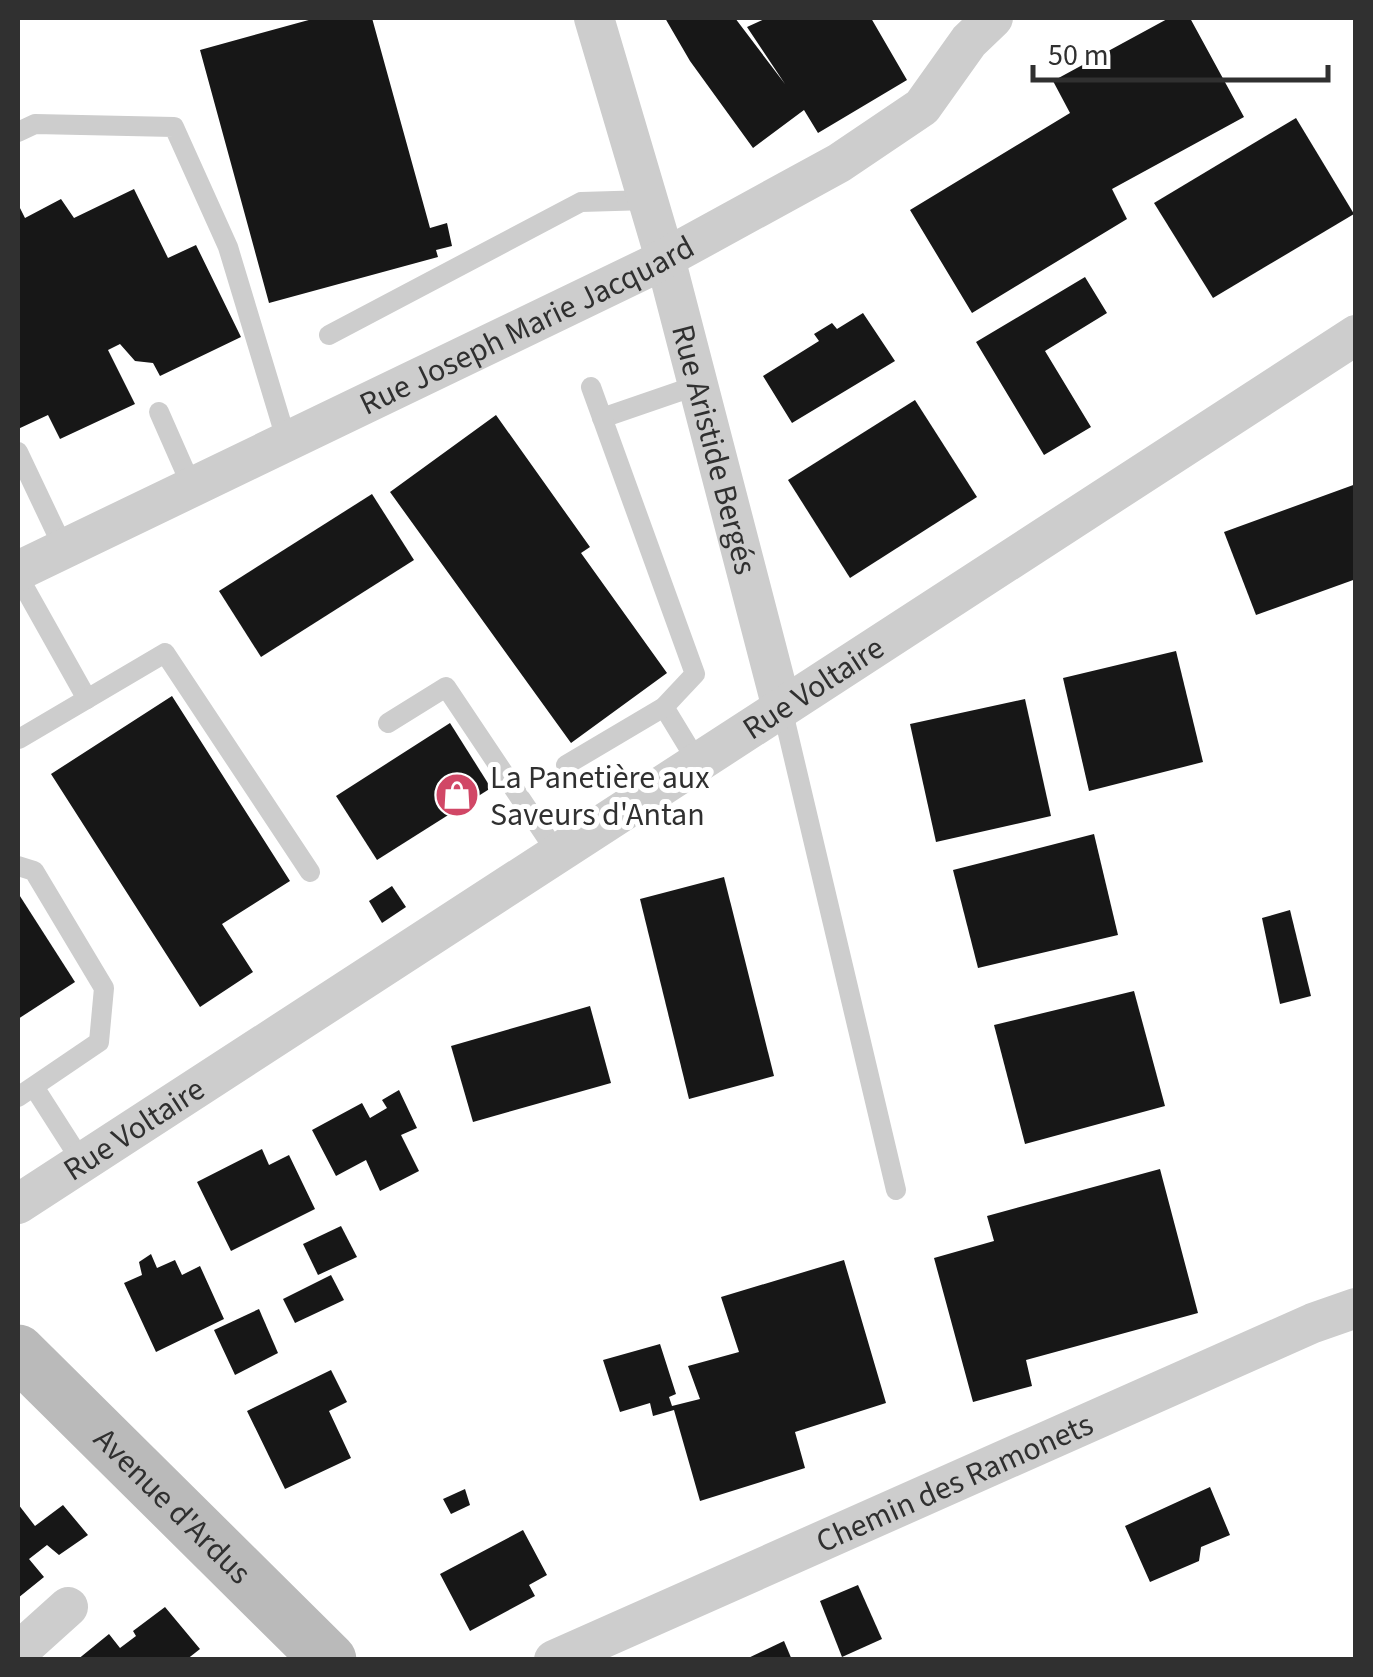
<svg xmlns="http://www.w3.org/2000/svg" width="1373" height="1677" font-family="'Source Sans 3',sans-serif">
  <rect width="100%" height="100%" fill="#fff"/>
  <g fill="#171717">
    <path d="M 316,18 L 372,18 L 430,228 L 447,223 L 452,246 L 436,250 L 438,257 L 269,303 L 200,50 Z"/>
    <path d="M 665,18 L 735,18 L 785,84 L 747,27 L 767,18 L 871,18 L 907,80 L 818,133 L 804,110 L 753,148 L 690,61 Z"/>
    <path d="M 1169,18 L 1190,18 L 1244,117 L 1112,189 L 1127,219 L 972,313 L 910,210 L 1070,113 L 1053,81 Z"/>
    <path d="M 1296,118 L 1354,214 L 1213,298 L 1154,203 Z"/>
    <path d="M 134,189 L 168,258 L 196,245 L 241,337 L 160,376 L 153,363 L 135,361 L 120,344 L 108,350 L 135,404 L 60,439 L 48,415 L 18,429 L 18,204 L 25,218 L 61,199 L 74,218 Z"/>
    <path d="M 1085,277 L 1107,313 L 1045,351 L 1091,427 L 1044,455 L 976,342 Z"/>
    <path d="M 863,313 L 895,361 L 792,423 L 763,376 L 819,341 L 814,334 L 832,323 L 837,329 Z"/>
    <path d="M 915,400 L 977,497 L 850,578 L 788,480 Z"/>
    <path d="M 496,415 L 590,547 L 581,553 L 667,673 L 571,743 L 390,492 Z"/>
    <path d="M 1356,484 L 1356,579 L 1256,615 L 1224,532 Z"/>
    <path d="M 372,494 L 414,560 L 261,657 L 219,591 Z"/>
    <path d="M 1176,651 L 1203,762 L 1089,791 L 1063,678 Z"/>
    <path d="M 172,696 L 290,881 L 222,924 L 253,972 L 200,1007 L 51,774 Z"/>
    <path d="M 1025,699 L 1051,816 L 936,842 L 910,724 Z"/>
    <path d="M 450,723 L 491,788 L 377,860 L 336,796 Z"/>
    <path d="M 1094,834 L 1118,935 L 978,968 L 953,870 Z"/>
    <path d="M 724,877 L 774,1076 L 689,1099 L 640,899 Z"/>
    <path d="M 392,886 L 406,907 L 382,923 L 369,901 Z"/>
    <path d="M 18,893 L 75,982 L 18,1019 Z"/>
    <path d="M 1290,910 L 1311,996 L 1280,1004 L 1262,918 Z"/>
    <path d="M 1134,991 L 1165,1106 L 1025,1144 L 994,1025 Z"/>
    <path d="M 590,1006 L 611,1083 L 473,1122 L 451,1046 Z"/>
    <path d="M 399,1090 L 417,1128 L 401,1135 L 419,1171 L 380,1191 L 366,1160 L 336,1176 L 312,1130 L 362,1103 L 370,1118 L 387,1108 L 382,1100 Z"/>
    <path d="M 262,1149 L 269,1165 L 289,1155 L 315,1209 L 231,1251 L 197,1182 Z"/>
    <path d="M 1160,1169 L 1198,1313 L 1026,1360 L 1032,1386 L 973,1402 L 934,1258 L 994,1241 L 987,1216 Z"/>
    <path d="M 341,1226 L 357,1257 L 318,1275 L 303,1244 Z"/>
    <path d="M 151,1254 L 157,1268 L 175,1260 L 182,1275 L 200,1266 L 224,1319 L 156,1352 L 124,1283 L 142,1275 L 139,1262 Z"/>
    <path d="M 844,1260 L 886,1403 L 795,1432 L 805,1468 L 700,1501 L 674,1410 L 653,1416 L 650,1403 L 620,1412 L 603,1360 L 660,1344 L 676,1394 L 669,1397 L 672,1406 L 700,1399 L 688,1366 L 739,1352 L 721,1297 Z"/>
    <path d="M 331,1275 L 344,1300 L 295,1323 L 283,1299 Z"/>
    <path d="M 259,1309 L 278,1353 L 235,1375 L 214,1330 Z"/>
    <path d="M 331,1370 L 347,1402 L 329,1411 L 351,1458 L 285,1489 L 247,1411 Z"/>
    <path d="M 1210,1487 L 1230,1535 L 1201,1547 L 1199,1561 L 1150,1582 L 1125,1526 Z"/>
    <path d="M 465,1489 L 470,1505 L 451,1514 L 443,1499 Z"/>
    <path d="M 18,1504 L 35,1526 L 63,1505 L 88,1535 L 59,1555 L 47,1545 L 29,1559 L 44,1577 L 18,1598 Z"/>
    <path d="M 523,1530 L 547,1575 L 529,1585 L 535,1596 L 470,1631 L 440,1574 Z"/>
    <path d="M 858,1585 L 882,1639 L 842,1657 L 820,1601 Z"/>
    <path d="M 165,1607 L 200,1649 L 186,1660 L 77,1660 L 109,1634 L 120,1648 L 136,1636 L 133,1631 Z"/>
    <path d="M 784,1641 L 792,1660 L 744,1660 Z"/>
  </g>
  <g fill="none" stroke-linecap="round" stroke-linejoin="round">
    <g stroke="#cdcdcd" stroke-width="20">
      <path d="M 18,132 L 35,124 L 174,127 L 228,247 L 287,442"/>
      <path d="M 329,335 L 581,202 L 648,200"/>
      <path d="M 159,412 L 192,487"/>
      <path d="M 602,418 L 698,385"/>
      <path d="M 18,452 L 64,549"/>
      <path d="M 18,576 L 87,699"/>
      <path d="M 664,707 L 698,763"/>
      <path d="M 782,708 L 896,1190"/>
      <path d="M 388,723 L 446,687 L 557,853"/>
      <path d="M 19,739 L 165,653 L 310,872"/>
      <path d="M 566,765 L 664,707 L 695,674 L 591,387"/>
      <path d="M 18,866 L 34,871 L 104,988 L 99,1042 L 18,1097"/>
      <path d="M 34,1087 L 82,1162"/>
    </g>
    <g stroke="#cdcdcd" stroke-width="40">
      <path id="s1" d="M 594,18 L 665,258 L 782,708"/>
      <path id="s2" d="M 18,571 L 649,267 L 839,163 L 922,107 L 969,41 L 993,18"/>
      <path id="s3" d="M 18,1204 L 1356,335"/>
      <path d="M 18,1652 L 68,1607"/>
      <path id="s4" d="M 554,1660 L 1313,1323 L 1356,1308"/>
    </g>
    <path stroke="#bababa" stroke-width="55" id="s5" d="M 18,1352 L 329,1660"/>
  </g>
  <defs>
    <symbol id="shop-disc" viewBox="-11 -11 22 22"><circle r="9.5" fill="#d14766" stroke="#fff"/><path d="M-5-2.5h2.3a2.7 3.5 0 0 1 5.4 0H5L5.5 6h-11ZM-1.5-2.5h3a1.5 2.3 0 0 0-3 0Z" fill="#fff"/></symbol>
  </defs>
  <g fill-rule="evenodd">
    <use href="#shop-disc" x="432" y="770" width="50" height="50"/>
  </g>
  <g text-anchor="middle" stroke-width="10" stroke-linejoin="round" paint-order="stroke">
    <g font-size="32" fill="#303030" stroke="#fff">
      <text dy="11" stroke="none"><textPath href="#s2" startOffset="565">Rue Joseph Marie Jacquard</textPath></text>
      <text dy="11" stroke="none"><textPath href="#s1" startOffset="448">Rue Aristide Bergés</textPath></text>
      <text dy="11" stroke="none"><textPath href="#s3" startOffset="948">Rue Voltaire</textPath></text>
      <text dy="11" stroke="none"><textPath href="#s3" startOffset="138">Rue Voltaire</textPath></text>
      <text dy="11" stroke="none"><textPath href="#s4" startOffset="438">Chemin des Ramonets</textPath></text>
      <text dy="11" stroke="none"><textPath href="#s5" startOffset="218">Avenue d'Ardus</textPath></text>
    </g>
    <g font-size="32" fill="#303030" stroke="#fff" text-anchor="start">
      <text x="490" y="788">La Panetière aux<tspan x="490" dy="37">Saveurs d'Antan</tspan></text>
    </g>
  </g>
  <rect width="1373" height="1677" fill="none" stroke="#303030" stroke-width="40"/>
  <path d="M1033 65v15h295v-15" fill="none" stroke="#303030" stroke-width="5"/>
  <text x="1048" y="65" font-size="30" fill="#303030" stroke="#ffffff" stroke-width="8" paint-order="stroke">50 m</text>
</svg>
